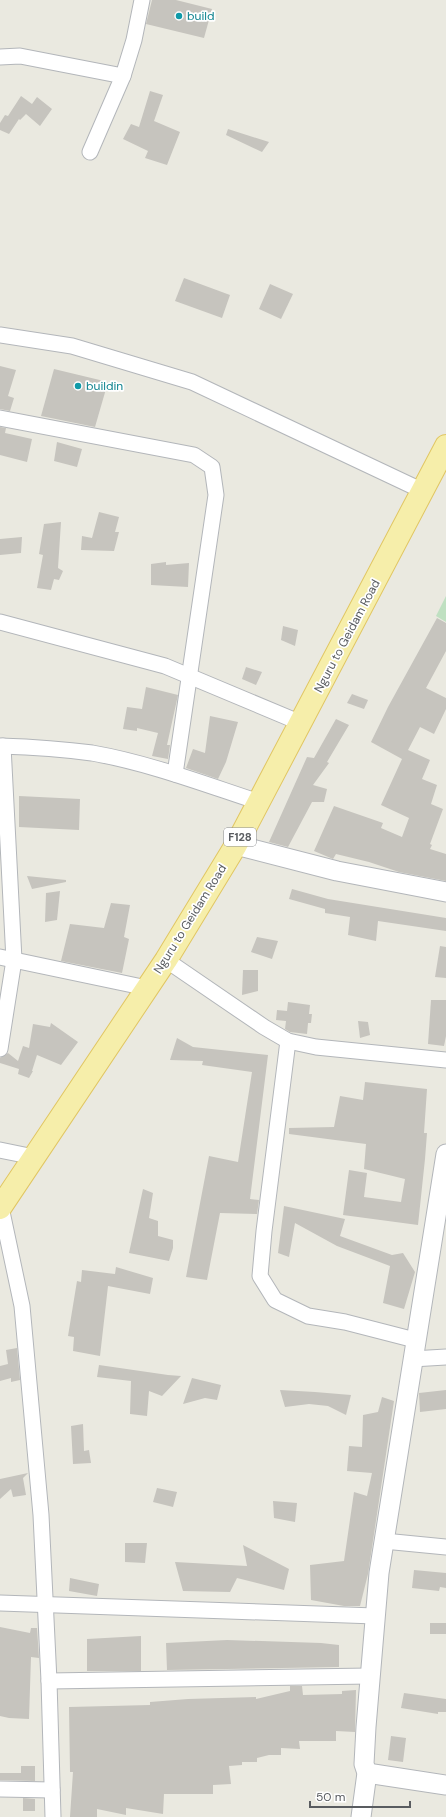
<svg xmlns="http://www.w3.org/2000/svg" width="446" height="1817" font-family="'DM Sans',sans-serif">
  <rect width="100%" height="100%" fill="#eae9e0"/>
  <path fill="#bfe0c1" d="M 446,596 L 446,622 L 436,616 Z"/>
  <g fill="#c6c4be">
    <path d="M 152,0 L 176,0 L 212,9 L 204,38 L 146,24 Z"/>
    <path d="M 150,91 L 163,95 L 154,121 L 180,132 L 167,165 L 145,158 L 148,151 L 123,139 L 131,124 L 139,127 Z"/>
    <path d="M 21,96 L 32,104 L 37,97 L 52,109 L 40,126 L 26,114 L 20,120 L 19,119 L 9,134 L 0,130 L 0,123 L 5,115 L 8,116 Z"/>
    <path d="M 228,129 L 269,142 L 262,152 L 226,135 Z"/>
    <path d="M 184,278 L 230,295 L 222,318 L 175,301 Z"/>
    <path d="M 270,284 L 293,294 L 281,319 L 259,309 Z"/>
    <path d="M 0,366 L 16,370 L 8,396 L 14,398 L 10,411 L 0,409 Z"/>
    <path d="M 54,369 L 108,382 L 95,427 L 41,416 Z"/>
    <path d="M 0,427 L 6,428 L 5,433 L 32,439 L 27,462 L 0,455 Z"/>
    <path d="M 57,442 L 82,449 L 77,467 L 54,461 Z"/>
    <path d="M 99,512 L 119,517 L 115,532 L 119,532 L 114,551 L 81,550 L 82,536 L 92,538 Z"/>
    <path d="M 61,522 L 58,568 L 63,571 L 59,580 L 54,579 L 51,590 L 37,588 L 43,555 L 39,554 L 44,524 Z"/>
    <path d="M 22,537 L 21,553 L 0,555 L 0,539 Z"/>
    <path d="M 166,562 L 166,565 L 189,563 L 188,587 L 151,585 L 151,564 Z"/>
    <path d="M 437,618 L 446,623 L 446,651 L 426,688 L 446,698 L 446,709 L 434,734 L 420,727 L 408,750 L 430,760 L 422,779 L 437,785 L 431,804 L 443,809 L 430,844 L 432,845 L 430,849 L 446,854 L 446,881 L 399,872 L 369,862 L 336,854 L 333,859 L 314,851 L 334,806 L 383,823 L 381,828 L 402,837 L 409,818 L 381,805 L 402,759 L 371,742 L 388,707 Z"/>
    <path d="M 283,626 L 298,630 L 295,646 L 281,640 Z"/>
    <path d="M 246,667 L 262,672 L 256,685 L 242,679 Z"/>
    <path d="M 146,687 L 178,695 L 167,745 L 170,745 L 168,759 L 152,756 L 158,733 L 137,728 L 137,731 L 123,729 L 127,707 L 142,709 Z"/>
    <path d="M 352,694 L 368,700 L 364,709 L 347,703 Z"/>
    <path d="M 210,716 L 238,722 L 226,762 L 218,779 L 186,768 L 193,749 L 205,753 Z"/>
    <path d="M 336,719 L 349,725 L 327,762 L 329,763 L 313,785 L 327,789 L 324,802 L 312,802 L 288,847 L 269,842 L 307,757 L 314,758 Z"/>
    <path d="M 19,796 L 80,799 L 79,830 L 19,827 Z"/>
    <path d="M 27,876 L 66,880 L 66,882 L 32,889 Z"/>
    <path d="M 292,889 L 328,899 L 446,918 L 446,931 L 378,921 L 376,941 L 348,935 L 350,917 L 325,913 L 325,909 L 289,899 Z"/>
    <path d="M 60,891 L 57,920 L 45,922 L 46,893 Z"/>
    <path d="M 111,903 L 130,905 L 124,937 L 129,939 L 122,973 L 61,961 L 70,924 L 104,928 Z"/>
    <path d="M 257,937 L 278,941 L 272,959 L 251,952 Z"/>
    <path d="M 440,946 L 446,947 L 446,978 L 435,977 Z"/>
    <path d="M 243,970 L 258,970 L 258,991 L 242,995 Z"/>
    <path d="M 431,1000 L 446,1000 L 446,1036 L 444,1046 L 428,1044 Z"/>
    <path d="M 288,1002 L 310,1005 L 309,1014 L 312,1014 L 311,1023 L 308,1023 L 307,1034 L 290,1032 L 285,1029 L 286,1021 L 276,1020 L 277,1010 L 287,1011 Z"/>
    <path d="M 358,1021 L 368,1022 L 370,1035 L 360,1038 Z"/>
    <path d="M 51,1023 L 78,1042 L 61,1065 L 37,1055 L 32,1071 L 33,1071 L 29,1078 L 18,1074 L 19,1069 L 0,1063 L 0,1058 L 8,1053 L 18,1061 L 23,1046 L 29,1048 L 33,1024 L 50,1027 Z"/>
    <path d="M 177,1038 L 193,1047 L 268,1055 L 250,1199 L 259,1200 L 257,1214 L 220,1213 L 207,1280 L 186,1277 L 209,1156 L 238,1162 L 252,1072 L 202,1065 L 203,1061 L 170,1060 Z"/>
    <path d="M 365,1082 L 427,1089 L 424,1133 L 427,1133 L 425,1159 L 418,1225 L 343,1215 L 349,1170 L 367,1173 L 364,1197 L 401,1202 L 405,1179 L 364,1169 L 366,1144 L 289,1134 L 289,1128 L 334,1127 L 340,1096 L 363,1100 Z"/>
    <path d="M 143,1189 L 153,1193 L 149,1218 L 158,1221 L 158,1236 L 173,1240 L 173,1248 L 169,1261 L 129,1253 Z"/>
    <path d="M 284,1206 L 345,1219 L 340,1236 L 392,1255 L 403,1253 L 415,1272 L 404,1309 L 383,1303 L 390,1266 L 337,1246 L 295,1223 L 289,1257 L 278,1253 Z"/>
    <path d="M 116,1267 L 153,1278 L 150,1294 L 108,1286 L 100,1356 L 73,1351 L 74,1337 L 68,1336 L 77,1281 L 81,1282 L 82,1270 L 115,1274 Z"/>
    <path d="M 17,1348 L 20,1380 L 11,1382 L 11,1378 L 0,1381 L 0,1366 L 8,1364 L 6,1350 Z"/>
    <path d="M 99,1365 L 168,1375 L 181,1376 L 162,1396 L 149,1391 L 147,1416 L 130,1414 L 131,1381 L 97,1377 Z"/>
    <path d="M 192,1378 L 221,1385 L 217,1400 L 205,1398 L 183,1404 Z"/>
    <path d="M 280,1390 L 315,1392 L 351,1395 L 346,1415 L 328,1406 L 309,1404 L 285,1407 Z"/>
    <path d="M 446,1390 L 446,1409 L 420,1412 L 419,1393 Z"/>
    <path d="M 382,1397 L 394,1401 L 368,1574 L 360,1606 L 344,1606 L 311,1600 L 310,1565 L 344,1561 L 354,1492 L 367,1496 L 372,1473 L 347,1471 L 349,1446 L 362,1447 L 363,1415 L 378,1412 Z"/>
    <path d="M 83,1424 L 84,1451 L 89,1450 L 91,1463 L 73,1464 L 71,1426 Z"/>
    <path d="M 28,1473 L 23,1478 L 26,1495 L 13,1497 L 11,1489 L 0,1499 L 0,1479 Z"/>
    <path d="M 157,1488 L 177,1492 L 173,1507 L 153,1502 Z"/>
    <path d="M 273,1501 L 297,1503 L 295,1522 L 274,1518 Z"/>
    <path d="M 125,1543 L 147,1543 L 145,1563 L 125,1562 Z"/>
    <path d="M 243,1545 L 289,1569 L 284,1590 L 237,1578 L 230,1592 L 183,1591 L 175,1562 L 247,1566 Z"/>
    <path d="M 414,1570 L 446,1573 L 446,1588 L 440,1587 L 439,1591 L 412,1588 Z"/>
    <path d="M 70,1578 L 99,1584 L 97,1596 L 69,1591 Z"/>
    <rect x="430" y="1623" width="16" height="11"/>
    <path d="M 0,1627 L 30,1633 L 31,1628 L 37,1628 L 39,1658 L 31,1657 L 29,1719 L 9,1718 L 0,1716 Z"/>
    <path d="M 141,1636 L 141,1671 L 87,1671 L 87,1639 Z"/>
    <path d="M 227,1640 L 321,1643 L 339,1645 L 339,1667 L 167,1670 L 166,1643 Z"/>
    <path d="M 290,1686 L 302,1686 L 303,1695 L 342,1694 L 342,1691 L 356,1690 L 355,1732 L 336,1731 L 336,1741 L 299,1741 L 300,1749 L 281,1748 L 281,1755 L 269,1755 L 257,1758 L 257,1762 L 242,1762 L 242,1765 L 229,1766 L 231,1784 L 213,1785 L 213,1794 L 164,1794 L 163,1814 L 126,1808 L 126,1815 L 97,1809 L 97,1817 L 70,1817 L 73,1772 L 70,1772 L 69,1707 L 150,1705 L 150,1702 L 188,1699 L 256,1697 L 256,1699 L 290,1691 Z"/>
    <path d="M 404,1693 L 446,1699 L 446,1712 L 438,1712 L 438,1714 L 401,1708 Z"/>
    <path d="M 391,1736 L 406,1738 L 403,1762 L 388,1760 Z"/>
    <path d="M 21,1766 L 35,1766 L 35,1781 L 0,1780 L 0,1773 L 21,1773 Z"/>
    <path d="M 23,1798 L 35,1799 L 35,1811 L 23,1811 Z"/>
  </g>
  <g fill="none" stroke-linecap="round" stroke-linejoin="round">
    <defs>
      <g id="minor">
        <path d="M 0,57 L 20,56 L 123,76"/>
        <path d="M 90,152 L 123,76 L 134,40 L 142,0"/>
        <path d="M 0,335 L 72,346 L 192,382 L 423,491"/>
        <path d="M 0,418 L 194,455 L 212,467 L 216,495 L 175,774"/>
        <path d="M 0,622 L 165,666 L 301,723"/>
        <path d="M 0,746 C 30,747 62,749 92,753 C 149,763 204,784 259,802"/>
        <path d="M 0,957 L 147,988"/>
        <path d="M 166,960 L 264,1027 L 288,1041 L 316,1047 L 446,1060"/>
        <path d="M 288,1041 L 264,1231 L 260,1276 L 275,1300 L 308,1316 L 345,1322 L 415,1340"/>
        <path d="M 0,1049 L 14,960 L 3,746"/>
        <path d="M 0,1150 L 34,1157"/>
        <path d="M 1,1207 L 22,1306 L 41,1515 L 49,1681 L 53,1817"/>
        <path d="M 412,1359 L 446,1357"/>
        <path d="M 384,1541 L 446,1547"/>
        <path d="M 0,1603 L 375,1616"/>
        <path d="M 49,1681 L 370,1676"/>
        <path d="M 0,1789 L 52,1790"/>
      </g>
      <g id="tertiary">
        <path d="M 236,845 L 337,871 L 446,892"/>
        <path d="M 367,1773 L 446,1785"/>
        <path d="M 361,1817 L 367,1773 L 364,1764 L 366,1727 L 379,1573 L 446,1154"/>
      </g>
      <path id="primary" d="M 0,1208 L 166,960 L 236,845 L 446,446"/>
    </defs>
    <use href="#minor" stroke="#b3b6ba" stroke-width="17"/>
    <use href="#tertiary" stroke="#b3b6ba" stroke-width="21"/>
    <use href="#primary" stroke="#e1c662" stroke-width="24"/>
    <use href="#minor" stroke="#fff" stroke-width="15"/>
    <use href="#tertiary" stroke="#fff" stroke-width="19"/>
    <use href="#primary" stroke="#f6eeaa" stroke-width="22"/>
  </g>
  <g fill="#0f9aa8" stroke="#fff" stroke-width="1.5">
    <circle cx="179" cy="16" r="4"/>
    <circle cx="78" cy="386" r="4"/>
  </g>
  <g text-anchor="middle" stroke-width="3.5" stroke-linejoin="round" paint-order="stroke">
    <rect fill="#fff" stroke="#8b8d90" stroke-width="1" x="224" y="828" width="32" height="18" rx="3"/>
    <g font-size="11" font-weight="bold" fill="#595c60">
      <text x="240" y="841">F128</text>
    </g>
    <g font-size="12" fill="#0d838f" stroke="#fff" text-anchor="start">
      <text x="187" y="20">build</text>
      <text x="86" y="390">buildin</text>
    </g>
    <g font-size="12" fill="#595c60" stroke="#fff">
      <text transform="translate(347 636) rotate(-62)" y="4">Nguru to Geidam Road</text>
      <text transform="translate(190 919) rotate(-58)" y="4">Nguru to Geidam Road</text>
    </g>
  </g>
  <path d="M310 1801v6h100v-6" fill="none" stroke="#595c60" stroke-width="2"/>
  <text x="316" y="1801" font-size="12" fill="#595c60" stroke="#ffffff" stroke-width="3" paint-order="stroke">50 m</text>
</svg>
